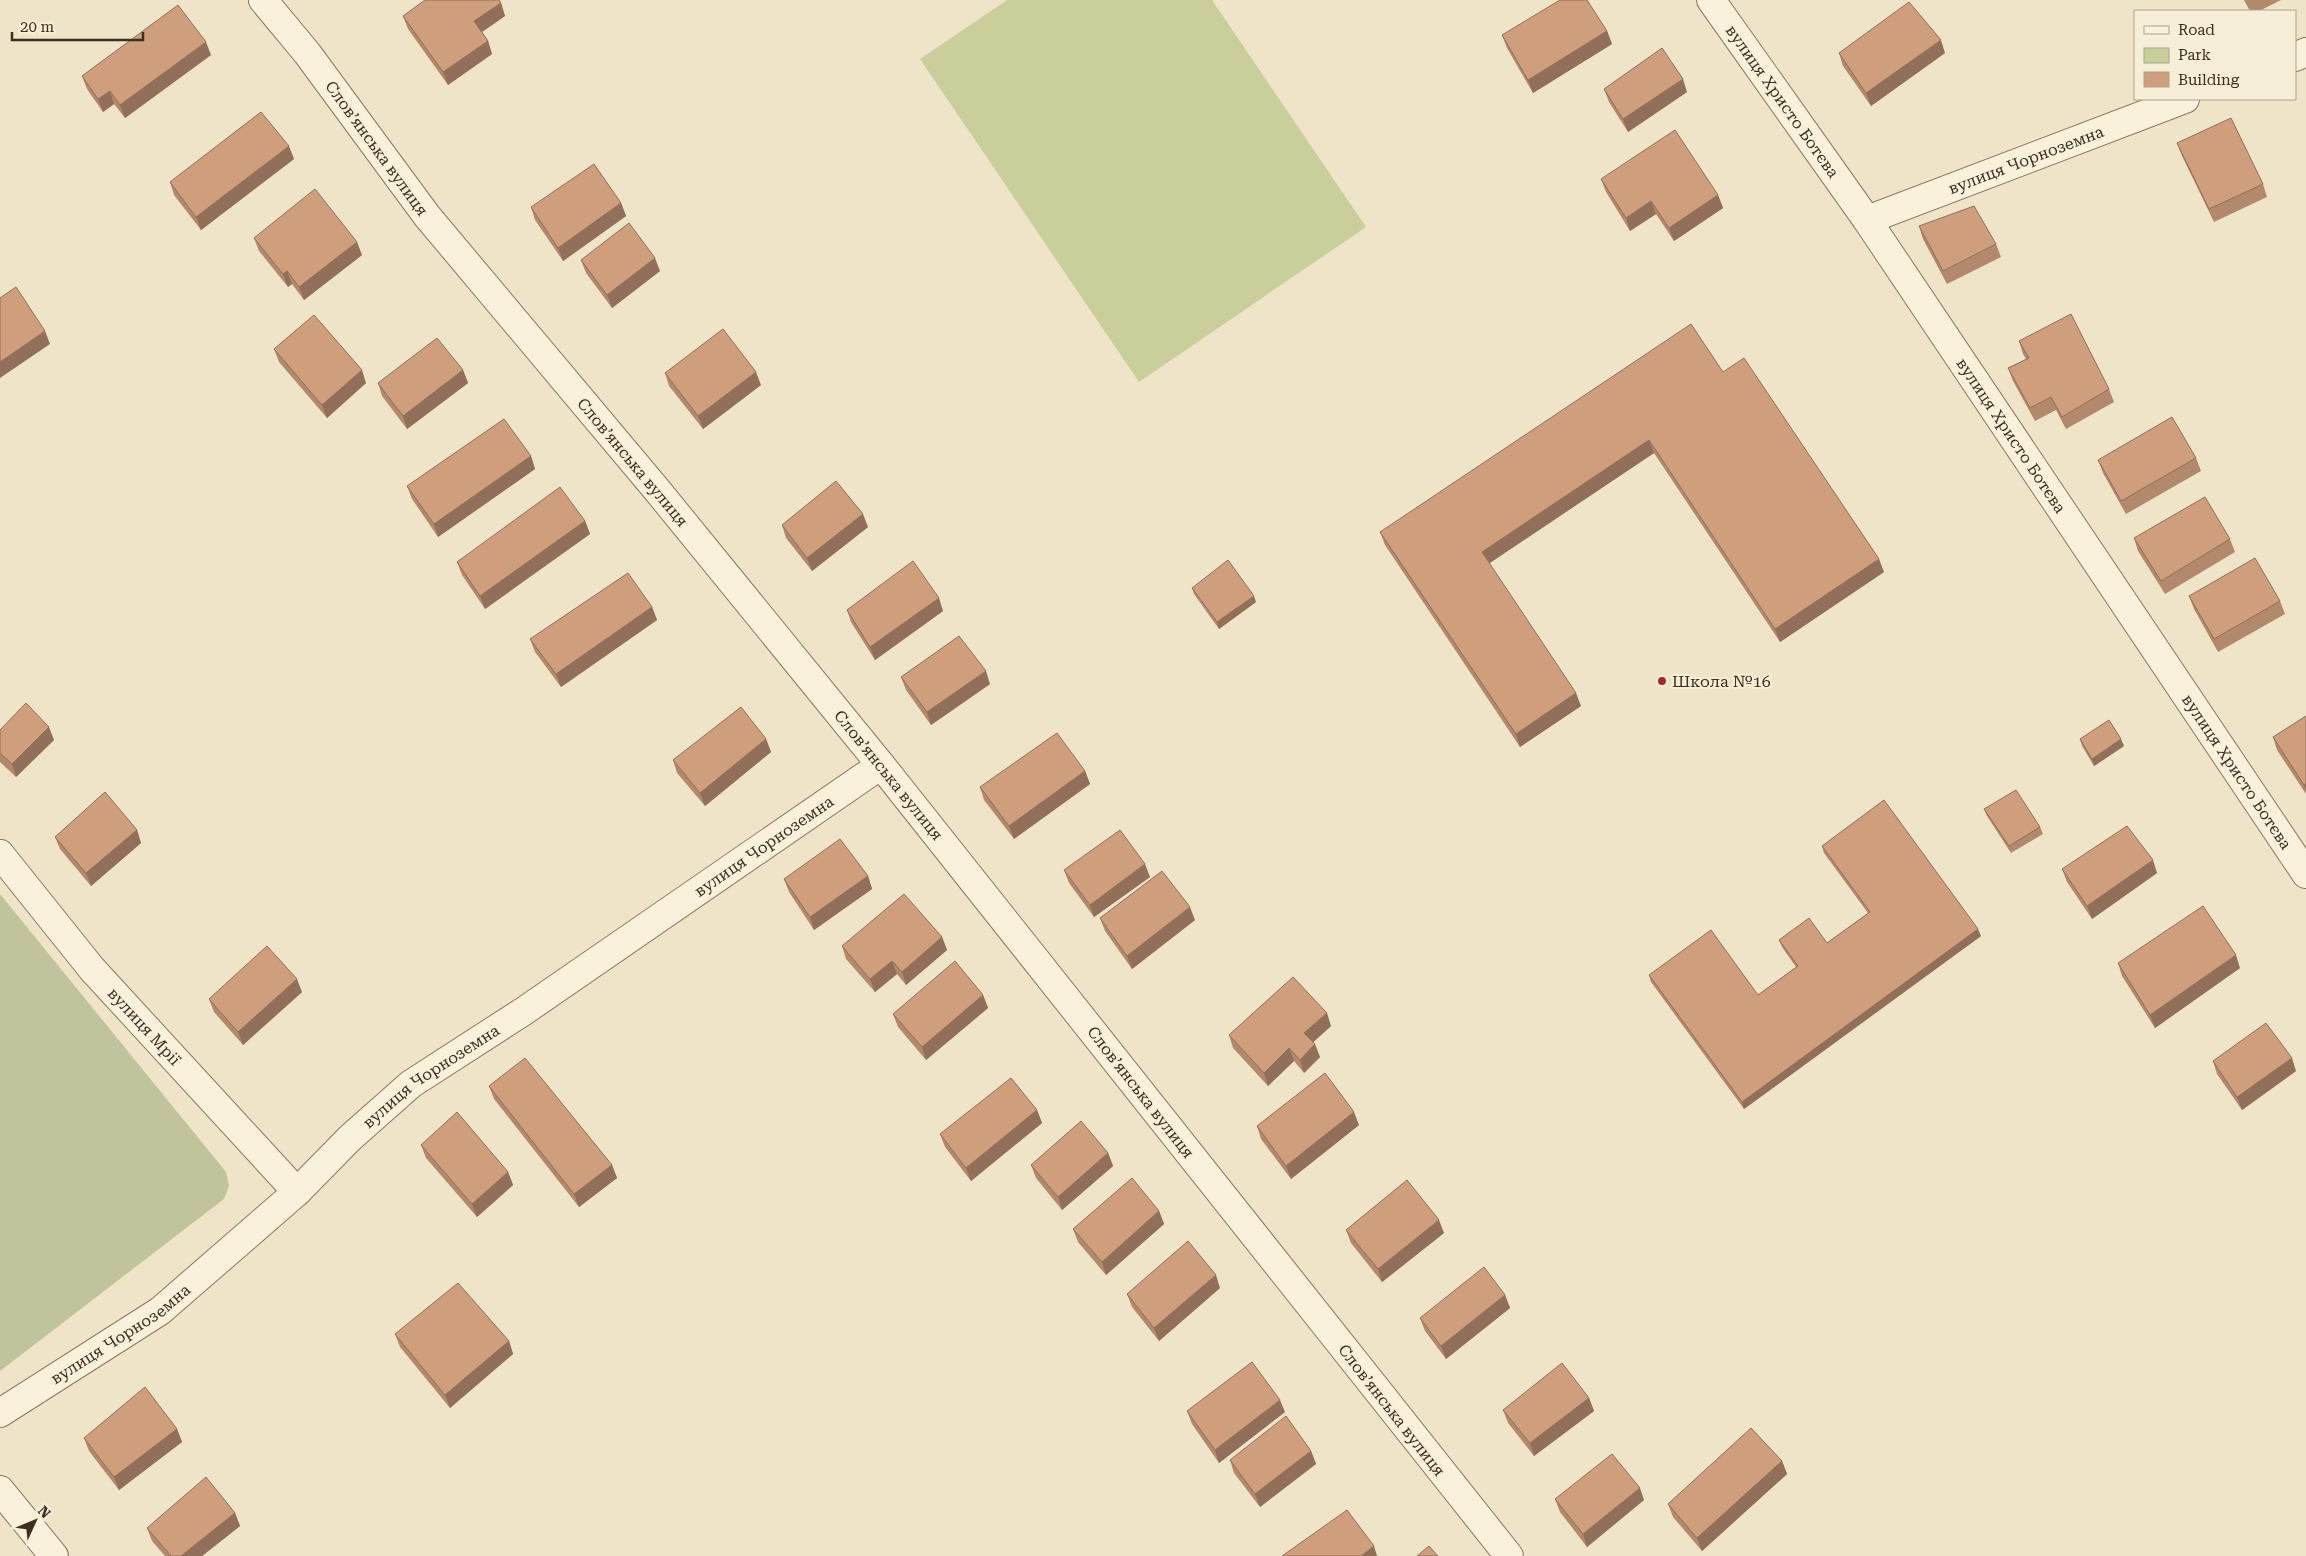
<svg xmlns="http://www.w3.org/2000/svg" width="2306" height="1556" font-family="'Roboto Serif',serif">
  <rect width="100%" height="100%" fill="#f0e4c8"/>
  <path fill="#c9cf9b" d="M 1007,0 L 1212,0 L 1366,227 L 1139,382 L 920,59 Z"/>
  <path fill="#bfc49a" d="M 0,894 L 226,1172 L 229,1186 L 224,1199 L 0,1371 Z"/>
  <g fill="none" stroke-linecap="round" stroke-linejoin="round">
    <defs>
      <g id="minor">
        <path d="M 263,0 L 307,53 L 427,216 L 657,490 L 881,765 L 1509,1556"/>
        <path id="s1" d="M 1711,0 L 1867,220 L 2306,874"/>
        <path d="M 2295,57 L 2306,52"/>
        <path id="s2" d="M 1867,220 L 2185,99"/>
        <path id="s3" d="M 0,854 L 92,969 L 297,1192"/>
        <path id="s4" d="M 0,1413 L 160,1311 L 297,1192 L 350,1138 L 411,1084 L 524,1011 L 881,765"/>
        <path d="M 0,1490 L 54,1556"/>
      </g>
    </defs>
    <use href="#minor" stroke="#8d765c" stroke-width="30"/>
    <use href="#minor" stroke="#faf1dc" stroke-width="28"/>
  </g>
  <g fill="#b2896c">
    <path d="M 2244,0 L 2281,0 L 2259,11 L 2250,11 Z"/>
    <path d="M 501,3 L 505,16 L 482,32 L 488,41 L 492,54 L 448,85 L 408,29 L 403,16 Z"/>
    <path d="M 1607,31 L 1612,44 L 1533,93 L 1507,48 L 1502,35 Z"/>
    <path d="M 1839,53 L 1945,53 L 1871,106 L 1843,66 Z"/>
    <path d="M 211,55 L 125,118 L 114,104 L 103,112 L 87,89 L 82,76 Z"/>
    <path d="M 1604,89 L 1687,92 L 1628,132 L 1609,102 Z"/>
    <path d="M 2177,143 L 2263,184 L 2267,197 L 2214,222 L 2182,156 Z"/>
    <path d="M 294,159 L 201,230 L 174,195 L 170,182 Z"/>
    <path d="M 1601,179 L 1718,195 L 1723,208 L 1674,241 L 1656,214 L 1630,231 L 1606,192 Z"/>
    <path d="M 621,203 L 626,216 L 563,261 L 535,220 L 531,207 Z"/>
    <path d="M 1919,226 L 1996,244 L 2001,257 L 1947,284 L 1923,239 Z"/>
    <path d="M 254,238 L 362,255 L 304,300 L 292,284 L 288,287 L 259,251 Z"/>
    <path d="M 581,260 L 660,271 L 612,308 L 586,273 Z"/>
    <path d="M 2019,341 L 2109,389 L 2114,402 L 2066,429 L 2056,410 L 2035,421 L 2013,381 L 2008,368 L 2026,359 L 2023,354 Z"/>
    <path d="M 274,349 L 366,383 L 327,418 L 279,362 Z"/>
    <path d="M 463,370 L 468,383 L 407,429 L 382,396 L 378,383 Z"/>
    <path d="M 1723,372 L 1884,572 L 1780,642 L 1654,453 L 1489,563 L 1581,706 L 1520,747 L 1385,545 L 1380,532 Z"/>
    <path d="M 665,373 L 761,385 L 703,429 L 669,386 Z"/>
    <path d="M 531,456 L 535,469 L 438,537 L 412,499 L 407,486 Z"/>
    <path d="M 2196,458 L 2201,471 L 2126,514 L 2103,473 L 2098,460 Z"/>
    <path d="M 585,521 L 590,534 L 485,609 L 462,575 L 457,562 Z"/>
    <path d="M 782,525 L 868,527 L 812,571 L 786,538 Z"/>
    <path d="M 2134,538 L 2230,539 L 2235,552 L 2165,594 L 2138,551 Z"/>
    <path d="M 1192,588 L 1256,602 L 1219,629 L 1194,594 Z"/>
    <path d="M 2189,596 L 2280,601 L 2285,614 L 2218,652 L 2194,609 Z"/>
    <path d="M 652,607 L 657,620 L 561,687 L 535,652 L 530,639 Z"/>
    <path d="M 847,610 L 943,611 L 875,660 L 851,622 Z"/>
    <path d="M 901,677 L 990,684 L 931,725 L 906,690 Z"/>
    <path d="M 2306,716 L 2306,794 L 2277,750 L 2273,737 Z"/>
    <path d="M 0,730 L 54,740 L 16,777 L 0,762 Z"/>
    <path d="M 766,739 L 771,752 L 705,806 L 677,773 L 673,760 Z"/>
    <path d="M 2080,739 L 2124,746 L 2094,766 L 2082,746 Z"/>
    <path d="M 1085,771 L 1090,784 L 1014,839 L 984,800 L 980,787 Z"/>
    <path d="M 1984,809 L 2040,827 L 2043,834 L 2011,853 L 1987,816 Z"/>
    <path d="M 137,830 L 141,843 L 91,886 L 60,849 L 55,837 Z"/>
    <path d="M 1822,846 L 1981,936 L 1744,1109 L 1651,982 L 1649,975 L 1758,995 L 1796,967 L 1782,947 L 1779,940 L 1827,943 L 1868,913 L 1824,853 Z"/>
    <path d="M 2062,869 L 2157,873 L 2092,919 L 2067,882 Z"/>
    <path d="M 1064,870 L 1150,877 L 1094,917 L 1069,883 Z"/>
    <path d="M 868,876 L 872,889 L 814,930 L 789,892 L 784,879 Z"/>
    <path d="M 1100,918 L 1195,920 L 1132,969 L 1105,931 Z"/>
    <path d="M 942,937 L 947,950 L 906,985 L 897,974 L 875,992 L 846,959 L 842,946 Z"/>
    <path d="M 2118,963 L 2240,968 L 2155,1028 L 2122,976 Z"/>
    <path d="M 302,992 L 243,1045 L 214,1012 L 209,999 Z"/>
    <path d="M 983,995 L 988,1008 L 926,1060 L 898,1027 L 893,1014 Z"/>
    <path d="M 1331,1026 L 1313,1042 L 1320,1057 L 1304,1073 L 1294,1061 L 1268,1086 L 1233,1048 L 1229,1035 Z"/>
    <path d="M 2213,1061 L 2296,1071 L 2242,1110 L 2217,1074 Z"/>
    <path d="M 489,1086 L 612,1165 L 617,1178 L 579,1207 L 494,1099 Z"/>
    <path d="M 1037,1110 L 1042,1123 L 971,1181 L 945,1147 L 940,1134 Z"/>
    <path d="M 1359,1125 L 1291,1179 L 1261,1139 L 1257,1126 Z"/>
    <path d="M 421,1145 L 508,1172 L 513,1185 L 477,1217 L 426,1158 Z"/>
    <path d="M 1108,1153 L 1113,1166 L 1062,1210 L 1036,1178 L 1031,1165 Z"/>
    <path d="M 1159,1211 L 1164,1224 L 1106,1275 L 1078,1242 L 1073,1229 Z"/>
    <path d="M 1346,1230 L 1444,1233 L 1382,1282 L 1351,1243 Z"/>
    <path d="M 1220,1288 L 1159,1341 L 1132,1307 L 1127,1294 Z"/>
    <path d="M 1505,1295 L 1510,1308 L 1446,1359 L 1425,1331 L 1420,1318 Z"/>
    <path d="M 395,1334 L 509,1341 L 513,1354 L 450,1408 L 400,1347 Z"/>
    <path d="M 1589,1398 L 1594,1411 L 1534,1456 L 1508,1423 L 1503,1410 Z"/>
    <path d="M 1187,1411 L 1285,1412 L 1219,1463 L 1192,1424 Z"/>
    <path d="M 177,1429 L 182,1442 L 119,1490 L 89,1451 L 84,1438 Z"/>
    <path d="M 1311,1451 L 1316,1464 L 1260,1507 L 1234,1473 L 1230,1460 Z"/>
    <path d="M 1782,1461 L 1787,1474 L 1702,1551 L 1673,1517 L 1668,1504 Z"/>
    <path d="M 1555,1499 L 1644,1500 L 1587,1547 L 1560,1512 Z"/>
    <path d="M 235,1513 L 240,1526 L 202,1556 L 165,1556 L 152,1541 L 147,1528 Z"/>
  </g>
  <g fill="#916f58">
    <path d="M 501,3 L 505,16 L 479,34 L 474,21 Z"/>
    <path d="M 1607,31 L 1612,44 L 1533,93 L 1528,80 Z"/>
    <path d="M 1941,40 L 1945,53 L 1871,106 L 1866,93 Z"/>
    <path d="M 488,41 L 492,54 L 448,85 L 443,72 Z"/>
    <path d="M 206,42 L 211,55 L 125,118 L 120,105 Z"/>
    <path d="M 1683,79 L 1687,92 L 1628,132 L 1623,119 Z"/>
    <path d="M 110,91 L 114,104 L 103,112 L 98,99 Z"/>
    <path d="M 289,146 L 294,159 L 201,230 L 196,217 Z"/>
    <path d="M 1718,195 L 1723,208 L 1674,241 L 1669,228 Z"/>
    <path d="M 1651,201 L 1656,214 L 1630,231 L 1626,218 Z"/>
    <path d="M 621,203 L 626,216 L 563,261 L 558,248 Z"/>
    <path d="M 357,242 L 362,255 L 304,300 L 299,287 Z"/>
    <path d="M 655,258 L 660,271 L 612,308 L 607,295 Z"/>
    <path d="M 287,271 L 292,284 L 288,287 L 283,274 Z"/>
    <path d="M 45,331 L 50,344 L 0,378 L 0,362 Z"/>
    <path d="M 362,370 L 366,383 L 327,418 L 322,405 Z"/>
    <path d="M 463,370 L 468,383 L 407,429 L 403,416 Z"/>
    <path d="M 756,372 L 761,385 L 703,429 L 698,416 Z"/>
    <path d="M 1649,440 L 1654,453 L 1487,565 L 1482,552 Z"/>
    <path d="M 531,456 L 535,469 L 438,537 L 434,524 Z"/>
    <path d="M 863,514 L 868,527 L 812,571 L 807,558 Z"/>
    <path d="M 585,521 L 590,534 L 485,609 L 480,596 Z"/>
    <path d="M 1879,559 L 1884,572 L 1780,642 L 1775,629 Z"/>
    <path d="M 1254,596 L 1256,602 L 1219,629 L 1217,622 Z"/>
    <path d="M 939,598 L 943,611 L 875,660 L 870,647 Z"/>
    <path d="M 652,607 L 657,620 L 561,687 L 556,674 Z"/>
    <path d="M 986,671 L 990,684 L 931,725 L 927,712 Z"/>
    <path d="M 1576,693 L 1581,706 L 1520,747 L 1516,734 Z"/>
    <path d="M 49,727 L 54,740 L 16,777 L 12,764 Z"/>
    <path d="M 766,739 L 771,752 L 705,806 L 700,793 Z"/>
    <path d="M 2121,739 L 2124,746 L 2094,766 L 2092,759 Z"/>
    <path d="M 1085,771 L 1090,784 L 1014,839 L 1009,826 Z"/>
    <path d="M 2306,784 L 2306,792 L 2304,785 Z"/>
    <path d="M 137,830 L 141,843 L 91,886 L 86,873 Z"/>
    <path d="M 2153,860 L 2157,873 L 2092,919 L 2087,906 Z"/>
    <path d="M 1145,864 L 1150,877 L 1094,917 L 1090,905 Z"/>
    <path d="M 868,876 L 872,889 L 814,930 L 810,917 Z"/>
    <path d="M 1190,907 L 1195,920 L 1132,969 L 1127,956 Z"/>
    <path d="M 1978,929 L 1981,936 L 1744,1109 L 1742,1102 Z"/>
    <path d="M 942,937 L 947,950 L 906,985 L 902,972 Z"/>
    <path d="M 2236,955 L 2240,968 L 2155,1028 L 2150,1015 Z"/>
    <path d="M 892,961 L 897,974 L 875,992 L 870,979 Z"/>
    <path d="M 297,979 L 302,992 L 243,1045 L 238,1032 Z"/>
    <path d="M 983,995 L 988,1008 L 926,1060 L 922,1047 Z"/>
    <path d="M 1327,1013 L 1331,1026 L 1309,1046 L 1304,1033 Z"/>
    <path d="M 1315,1044 L 1320,1057 L 1304,1073 L 1300,1060 Z"/>
    <path d="M 1289,1048 L 1294,1061 L 1268,1086 L 1264,1073 Z"/>
    <path d="M 2292,1058 L 2296,1071 L 2242,1110 L 2237,1097 Z"/>
    <path d="M 1037,1110 L 1042,1123 L 971,1181 L 966,1168 Z"/>
    <path d="M 1354,1112 L 1359,1125 L 1291,1179 L 1286,1166 Z"/>
    <path d="M 1108,1153 L 1113,1166 L 1062,1210 L 1058,1197 Z"/>
    <path d="M 612,1165 L 617,1178 L 579,1207 L 574,1194 Z"/>
    <path d="M 508,1172 L 513,1185 L 477,1217 L 472,1204 Z"/>
    <path d="M 1159,1211 L 1164,1224 L 1106,1275 L 1102,1262 Z"/>
    <path d="M 1439,1220 L 1444,1233 L 1382,1282 L 1378,1269 Z"/>
    <path d="M 1216,1275 L 1220,1288 L 1159,1341 L 1154,1328 Z"/>
    <path d="M 1505,1295 L 1510,1308 L 1446,1359 L 1441,1346 Z"/>
    <path d="M 509,1341 L 513,1354 L 450,1408 L 445,1395 Z"/>
    <path d="M 1589,1398 L 1594,1411 L 1534,1456 L 1530,1443 Z"/>
    <path d="M 1280,1400 L 1285,1412 L 1219,1463 L 1215,1450 Z"/>
    <path d="M 177,1429 L 182,1442 L 119,1490 L 114,1477 Z"/>
    <path d="M 1311,1451 L 1316,1464 L 1260,1507 L 1255,1494 Z"/>
    <path d="M 1782,1461 L 1787,1474 L 1702,1551 L 1697,1538 Z"/>
    <path d="M 1640,1488 L 1644,1500 L 1587,1547 L 1583,1534 Z"/>
    <path d="M 235,1513 L 240,1526 L 202,1556 L 181,1556 Z"/>
    <path d="M 1374,1546 L 1377,1556 L 1361,1556 Z"/>
  </g>
  <g fill="#cf9f7d" stroke="#916f58">
    <path d="M 425,0 L 499,0 L 501,3 L 474,21 L 488,41 L 443,72 L 403,16 Z"/>
    <path d="M 1560,0 L 1587,0 L 1607,31 L 1528,80 L 1502,35 Z"/>
    <path d="M 1909,2 L 1941,40 L 1866,93 L 1839,53 Z"/>
    <path d="M 178,5 L 206,42 L 120,105 L 110,91 L 98,99 L 82,76 Z"/>
    <path d="M 1662,48 L 1683,79 L 1623,119 L 1604,89 Z"/>
    <path d="M 261,112 L 289,146 L 196,217 L 170,182 Z"/>
    <path d="M 2231,118 L 2263,184 L 2209,209 L 2177,143 Z"/>
    <path d="M 1675,130 L 1718,195 L 1669,228 L 1651,201 L 1626,218 L 1601,179 Z"/>
    <path d="M 594,164 L 621,203 L 558,248 L 531,207 Z"/>
    <path d="M 315,189 L 357,242 L 299,287 L 287,271 L 283,274 L 254,238 Z"/>
    <path d="M 1974,206 L 1996,244 L 1943,271 L 1919,226 Z"/>
    <path d="M 629,223 L 655,258 L 607,295 L 581,260 Z"/>
    <path d="M 16,287 L 45,331 L 0,362 L 0,298 Z"/>
    <path d="M 2071,314 L 2109,389 L 2062,417 L 2051,397 L 2030,408 L 2008,368 L 2029,358 L 2019,341 Z"/>
    <path d="M 314,315 L 362,370 L 322,405 L 274,349 Z"/>
    <path d="M 1691,324 L 1723,372 L 1744,358 L 1879,559 L 1775,629 L 1649,440 L 1482,552 L 1576,693 L 1516,734 L 1380,532 Z"/>
    <path d="M 723,329 L 756,372 L 698,416 L 665,373 Z"/>
    <path d="M 437,338 L 463,370 L 403,416 L 378,383 Z"/>
    <path d="M 2172,417 L 2196,458 L 2121,501 L 2098,460 Z"/>
    <path d="M 504,419 L 531,456 L 434,524 L 407,486 Z"/>
    <path d="M 836,481 L 863,514 L 807,558 L 782,525 Z"/>
    <path d="M 560,487 L 585,521 L 480,596 L 457,562 Z"/>
    <path d="M 2205,497 L 2230,539 L 2161,581 L 2134,538 Z"/>
    <path d="M 2255,558 L 2280,601 L 2214,639 L 2189,596 Z"/>
    <path d="M 1228,560 L 1254,596 L 1217,622 L 1192,588 Z"/>
    <path d="M 913,561 L 939,598 L 870,647 L 847,610 Z"/>
    <path d="M 628,573 L 652,607 L 556,674 L 530,639 Z"/>
    <path d="M 959,636 L 986,671 L 927,712 L 901,677 Z"/>
    <path d="M 26,703 L 49,727 L 12,764 L 0,753 L 0,730 Z"/>
    <path d="M 741,707 L 766,739 L 700,793 L 673,760 Z"/>
    <path d="M 2306,716 L 2306,784 L 2304,785 L 2273,737 Z"/>
    <path d="M 2109,720 L 2121,739 L 2092,759 L 2080,739 Z"/>
    <path d="M 1057,733 L 1085,771 L 1009,826 L 980,787 Z"/>
    <path d="M 2016,790 L 2040,827 L 2009,846 L 1984,809 Z"/>
    <path d="M 105,792 L 137,830 L 86,873 L 55,837 Z"/>
    <path d="M 1884,800 L 1978,929 L 1742,1102 L 1649,975 L 1711,930 L 1758,995 L 1798,966 L 1779,940 L 1809,918 L 1827,943 L 1870,912 L 1822,846 Z"/>
    <path d="M 2127,826 L 2153,860 L 2087,906 L 2062,869 Z"/>
    <path d="M 1120,830 L 1145,864 L 1090,905 L 1064,870 Z"/>
    <path d="M 840,839 L 868,876 L 810,917 L 784,879 Z"/>
    <path d="M 1162,871 L 1190,907 L 1127,956 L 1100,918 Z"/>
    <path d="M 904,894 L 942,937 L 902,972 L 892,961 L 870,979 L 842,946 Z"/>
    <path d="M 2203,906 L 2236,955 L 2150,1015 L 2118,963 Z"/>
    <path d="M 267,946 L 297,979 L 238,1032 L 209,999 Z"/>
    <path d="M 955,961 L 983,995 L 922,1047 L 893,1014 Z"/>
    <path d="M 1293,977 L 1327,1013 L 1304,1033 L 1315,1044 L 1300,1060 L 1289,1048 L 1264,1073 L 1229,1035 Z"/>
    <path d="M 2266,1023 L 2292,1058 L 2237,1097 L 2213,1061 Z"/>
    <path d="M 525,1058 L 612,1165 L 574,1194 L 489,1086 Z"/>
    <path d="M 1325,1073 L 1354,1112 L 1286,1166 L 1257,1126 Z"/>
    <path d="M 1011,1078 L 1037,1110 L 966,1168 L 940,1134 Z"/>
    <path d="M 457,1112 L 508,1172 L 472,1204 L 421,1145 Z"/>
    <path d="M 1081,1121 L 1108,1153 L 1058,1197 L 1031,1165 Z"/>
    <path d="M 1132,1178 L 1159,1211 L 1102,1262 L 1073,1229 Z"/>
    <path d="M 1407,1180 L 1439,1220 L 1378,1269 L 1346,1230 Z"/>
    <path d="M 1188,1241 L 1216,1275 L 1154,1328 L 1127,1294 Z"/>
    <path d="M 1484,1267 L 1505,1295 L 1441,1346 L 1420,1318 Z"/>
    <path d="M 458,1283 L 509,1341 L 445,1395 L 395,1334 Z"/>
    <path d="M 1252,1362 L 1280,1400 L 1215,1450 L 1187,1411 Z"/>
    <path d="M 1562,1363 L 1589,1398 L 1530,1443 L 1503,1410 Z"/>
    <path d="M 145,1387 L 177,1429 L 114,1477 L 84,1438 Z"/>
    <path d="M 1286,1416 L 1311,1451 L 1255,1494 L 1230,1460 Z"/>
    <path d="M 1751,1428 L 1782,1461 L 1697,1538 L 1668,1504 Z"/>
    <path d="M 1612,1454 L 1640,1488 L 1583,1534 L 1555,1499 Z"/>
    <path d="M 206,1477 L 235,1513 L 181,1556 L 171,1556 L 147,1528 Z"/>
    <path d="M 1347,1510 L 1374,1546 L 1361,1556 L 1282,1556 Z"/>
    <path d="M 1429,1546 L 1438,1556 L 1417,1556 Z"/>
  </g>
  <circle fill="#9e2a2b" stroke="#f7eed8" stroke-width="2" cx="1662" cy="681" r="5"/>
  <g text-anchor="middle" stroke-width="4" stroke-linejoin="round" paint-order="stroke">
    <g font-size="16" fill="#3d2e20" stroke="#f7eed8">
      <text dy="6" stroke="none"><textPath href="#s1" startOffset="124">вулиця Христо Ботєва</textPath></text>
      <text transform="translate(377 148) rotate(54)" y="6">Словʼянська вулиця</text>
      <text dy="6" stroke="none"><textPath href="#s2" startOffset="170">вулиця Чорноземна</textPath></text>
      <text dy="6" stroke="none"><textPath href="#s1" startOffset="529">вулиця Христо Ботєва</textPath></text>
      <text transform="translate(633 462) rotate(50)" y="6">Словʼянська вулиця</text>
      <text dy="6" stroke="none"><textPath href="#s1" startOffset="934">вулиця Христо Ботєва</textPath></text>
      <text transform="translate(889 775) rotate(51)" y="6">Словʼянська вулиця</text>
      <text dy="6" stroke="none"><textPath href="#s4" startOffset="954">вулиця Чорноземна</textPath></text>
      <text dy="6" stroke="none"><textPath href="#s3" startOffset="225">вулиця Мрії</textPath></text>
      <text dy="6" stroke="none"><textPath href="#s4" startOffset="549">вулиця Чорноземна</textPath></text>
      <text transform="translate(1141 1092) rotate(52)" y="6">Словʼянська вулиця</text>
      <text dy="6" stroke="none"><textPath href="#s4" startOffset="144">вулиця Чорноземна</textPath></text>
      <text transform="translate(1392 1410) rotate(52)" y="6">Словʼянська вулиця</text>
    </g>
    <g font-size="16" fill="#3d2e20" stroke="#f7eed8" text-anchor="start">
      <text x="1672" y="687">Школа №16</text>
    </g>
  </g>
  <rect x="2134" y="10" width="162" height="90" fill="#f7eed8" stroke="#ada18e"/>
  <rect x="2144" y="26" width="25" height="8" fill="#faf1dc" stroke="#ada18e"/>
  <text x="2178" y="35" font-size="15" fill="#3d2e20">Road</text>
  <rect x="2144" y="48" width="25" height="15" fill="#c9cf9b" stroke="#ada18e"/>
  <text x="2178" y="60" font-size="15" fill="#3d2e20">Park</text>
  <rect x="2144" y="72" width="25" height="15" fill="#cf9f7d" stroke="#ada18e"/>
  <text x="2178" y="85" font-size="15" fill="#3d2e20">Building</text>
  <g transform="translate(35 1521) rotate(46)" stroke="#f7eed8" stroke-width="4" paint-order="stroke">
  <path d="M0-4L9 19L0 12L-9 19Z" fill="#3d2e20"/>
  <text y="-8" font-size="14" font-weight="bold" text-anchor="middle" fill="#3d2e20">N</text>
  </g>
  <path d="M12 32v8h131v-8" fill="none" stroke="#3d2e20" stroke-width="2.5"/>
  <text x="20" y="32" font-size="15" fill="#3d2e20" stroke="#f7eed8" stroke-width="4" paint-order="stroke">20 m</text>
</svg>
